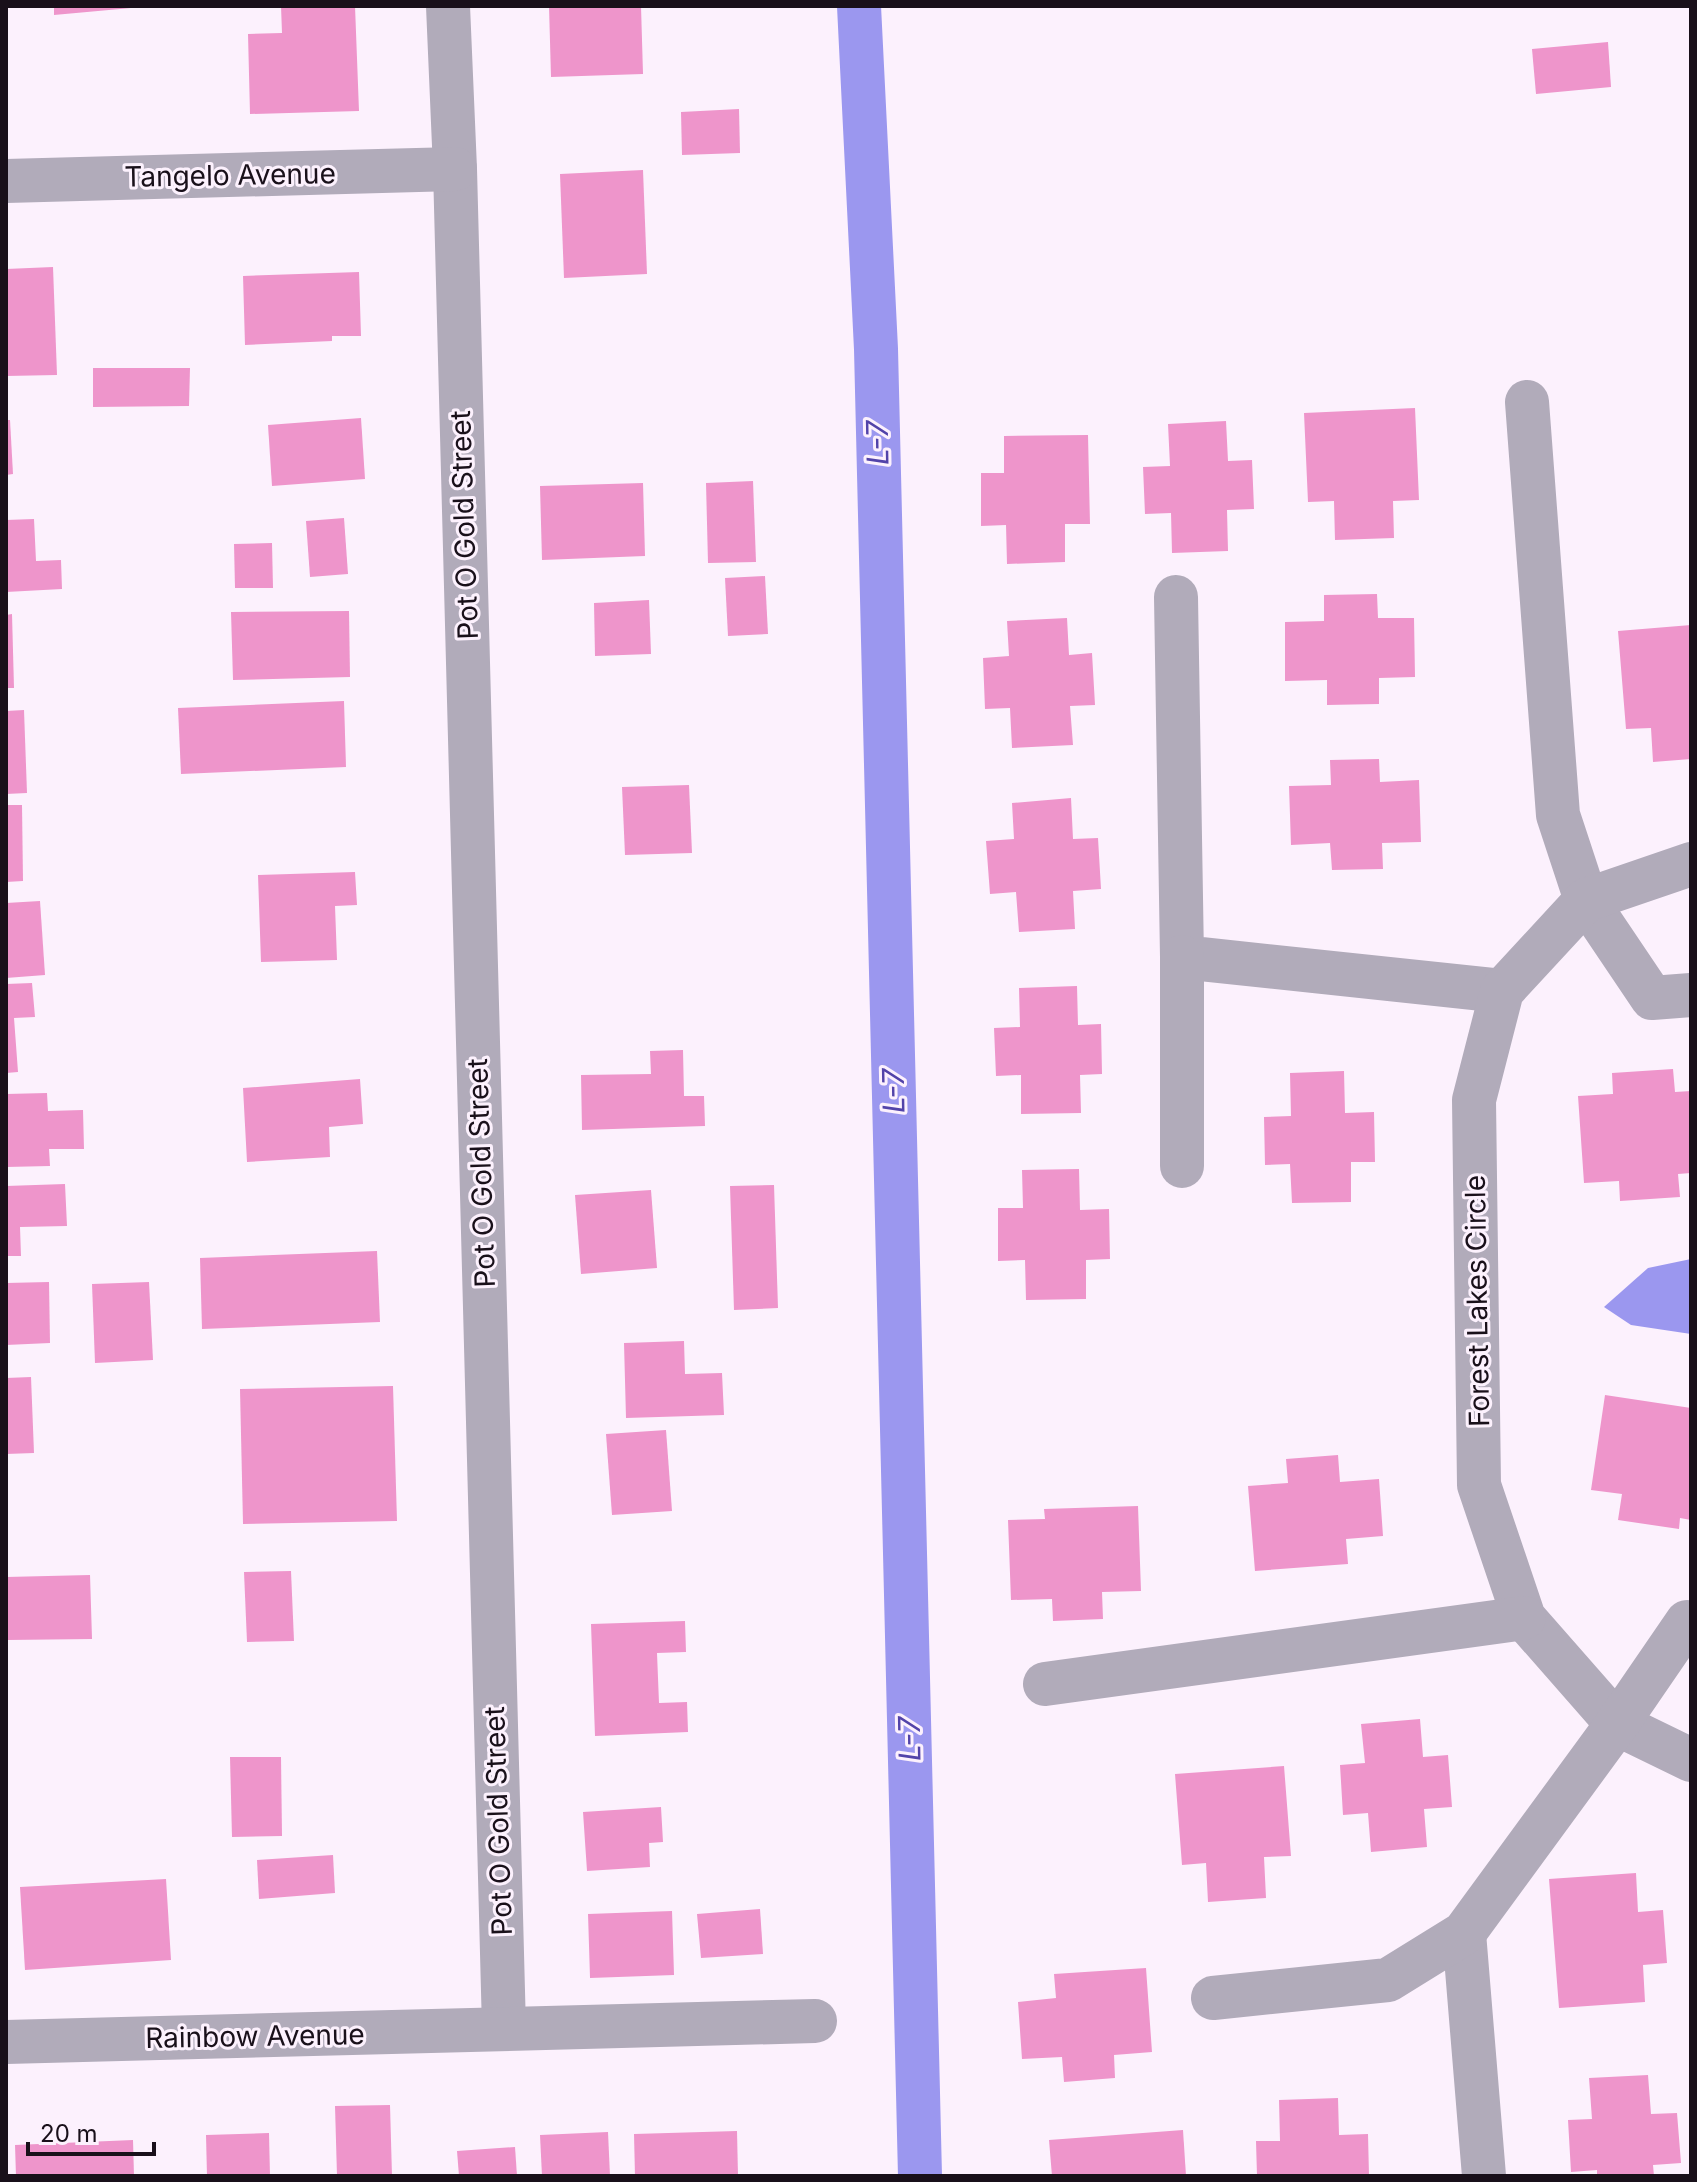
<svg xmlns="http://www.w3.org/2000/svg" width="1697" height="2182" font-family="Inter,sans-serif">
  <rect width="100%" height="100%" fill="#fcf1fd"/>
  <path fill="#9b97ef" d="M 1691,1259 L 1691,1334 L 1631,1325 L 1604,1307 L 1648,1268 Z"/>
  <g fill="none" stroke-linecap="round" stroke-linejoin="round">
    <path stroke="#9b97ef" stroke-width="44" d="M 859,6 L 876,349 L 920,2176"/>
  </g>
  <g fill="#ee95cb">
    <path d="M 54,6 L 131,6 L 131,8 L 54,15 Z"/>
    <path d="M 281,6 L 355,6 L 359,111 L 250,114 L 248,34 L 282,33 Z"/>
    <path d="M 549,6 L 641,6 L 643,74 L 551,77 Z"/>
    <path d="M 1608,42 L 1611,87 L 1536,94 L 1532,49 Z"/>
    <path d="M 739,109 L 740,153 L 682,155 L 681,112 Z"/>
    <path d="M 643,170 L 647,274 L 564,278 L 560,174 Z"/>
    <path d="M 53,267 L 57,375 L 6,376 L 6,269 Z"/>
    <path d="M 359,272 L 361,336 L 332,336 L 332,341 L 245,345 L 243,276 Z"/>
    <path d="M 93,368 L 190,368 L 189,406 L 93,407 Z"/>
    <path d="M 1415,408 L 1419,500 L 1393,501 L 1394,538 L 1335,540 L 1334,501 L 1308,502 L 1304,413 Z"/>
    <path d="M 361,418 L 365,479 L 272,486 L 268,425 Z"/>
    <path d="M 6,420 L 10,420 L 13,474 L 6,475 Z"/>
    <path d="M 1226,421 L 1228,461 L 1252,460 L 1254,509 L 1227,510 L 1228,551 L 1172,553 L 1171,513 L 1145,514 L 1143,467 L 1170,466 L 1168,424 Z"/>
    <path d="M 1088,435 L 1090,524 L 1065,524 L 1065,562 L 1007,564 L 1006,525 L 981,526 L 981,473 L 1004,473 L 1004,436 Z"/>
    <path d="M 753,481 L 756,562 L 708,563 L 706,483 Z"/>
    <path d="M 643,483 L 645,556 L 542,560 L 540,486 Z"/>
    <path d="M 344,518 L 348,574 L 310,577 L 306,521 Z"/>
    <path d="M 34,519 L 36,561 L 61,560 L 62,589 L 6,592 L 6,520 Z"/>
    <path d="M 272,543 L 273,588 L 235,588 L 234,544 Z"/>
    <path d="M 765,576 L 768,634 L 728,636 L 725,578 Z"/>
    <path d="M 1377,594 L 1378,618 L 1414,618 L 1415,677 L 1379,678 L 1379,704 L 1327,705 L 1327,680 L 1285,681 L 1285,622 L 1324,621 L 1324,595 Z"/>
    <path d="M 649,600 L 651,654 L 595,656 L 594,603 Z"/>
    <path d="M 349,611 L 350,677 L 233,680 L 231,612 Z"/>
    <path d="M 12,614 L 14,688 L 6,688 L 6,615 Z"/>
    <path d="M 1067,618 L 1069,655 L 1092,653 L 1095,705 L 1070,706 L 1073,745 L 1012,748 L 1010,708 L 985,709 L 983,658 L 1009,656 L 1007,621 Z"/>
    <path d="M 1691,625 L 1691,759 L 1653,762 L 1651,728 L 1626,729 L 1618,631 Z"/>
    <path d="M 344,701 L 346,767 L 181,774 L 178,708 Z"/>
    <path d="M 24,710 L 27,793 L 6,794 L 6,711 Z"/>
    <path d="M 1379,759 L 1380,782 L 1419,780 L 1421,842 L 1382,843 L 1383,869 L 1332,870 L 1330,843 L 1291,845 L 1289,786 L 1331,785 L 1330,760 Z"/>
    <path d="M 689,785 L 692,853 L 625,855 L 622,787 Z"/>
    <path d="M 1071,798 L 1073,839 L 1098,838 L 1101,889 L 1073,891 L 1075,929 L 1019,932 L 1016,892 L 990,894 L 986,841 L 1014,839 L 1012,803 Z"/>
    <path d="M 6,805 L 22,805 L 23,881 L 6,882 Z"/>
    <path d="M 355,872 L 357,905 L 335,906 L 337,960 L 261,962 L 258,875 Z"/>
    <path d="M 40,901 L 45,975 L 6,978 L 6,903 Z"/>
    <path d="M 32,983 L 35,1017 L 14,1018 L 18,1072 L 6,1073 L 6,984 Z"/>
    <path d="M 1077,986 L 1078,1025 L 1101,1024 L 1102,1074 L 1080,1075 L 1081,1113 L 1021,1114 L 1021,1075 L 996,1076 L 994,1028 L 1020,1027 L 1019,988 Z"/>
    <path d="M 683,1050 L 684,1096 L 704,1096 L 705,1126 L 582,1130 L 581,1075 L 651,1074 L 650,1051 Z"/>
    <path d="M 1673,1069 L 1675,1092 L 1691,1091 L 1691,1173 L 1678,1174 L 1680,1197 L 1620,1201 L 1619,1181 L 1584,1183 L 1578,1096 L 1613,1094 L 1612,1073 Z"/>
    <path d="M 1344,1071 L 1345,1113 L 1374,1112 L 1375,1162 L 1351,1162 L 1351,1202 L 1292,1203 L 1290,1164 L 1265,1165 L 1264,1117 L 1291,1116 L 1290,1073 Z"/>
    <path d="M 360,1079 L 363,1124 L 329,1127 L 330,1157 L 247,1162 L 243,1088 Z"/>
    <path d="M 47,1093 L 48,1111 L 83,1110 L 84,1149 L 49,1149 L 50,1166 L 6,1167 L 6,1094 Z"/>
    <path d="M 1079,1169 L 1080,1210 L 1109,1209 L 1110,1259 L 1086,1260 L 1086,1299 L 1026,1300 L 1025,1260 L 998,1261 L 998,1208 L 1023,1208 L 1022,1170 Z"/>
    <path d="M 65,1184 L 67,1226 L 20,1227 L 21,1256 L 6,1256 L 6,1186 Z"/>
    <path d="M 774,1185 L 778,1308 L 734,1310 L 730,1186 Z"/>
    <path d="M 651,1190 L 657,1268 L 581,1274 L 575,1195 Z"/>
    <path d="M 377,1251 L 380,1322 L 202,1329 L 200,1258 Z"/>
    <path d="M 49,1282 L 50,1343 L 6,1345 L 6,1283 Z"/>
    <path d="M 149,1282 L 153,1360 L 95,1363 L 92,1284 Z"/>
    <path d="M 684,1341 L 685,1374 L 722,1373 L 724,1415 L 626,1418 L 624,1343 Z"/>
    <path d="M 31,1377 L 34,1453 L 6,1454 L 6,1378 Z"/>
    <path d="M 393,1386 L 397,1521 L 243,1524 L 240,1389 Z"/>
    <path d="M 1605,1395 L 1691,1408 L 1691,1520 L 1680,1518 L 1679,1529 L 1618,1520 L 1622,1494 L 1591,1490 Z"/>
    <path d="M 666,1430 L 672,1511 L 612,1515 L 606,1434 Z"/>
    <path d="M 1338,1455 L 1340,1482 L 1379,1479 L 1383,1536 L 1346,1539 L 1348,1564 L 1255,1571 L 1248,1486 L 1288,1483 L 1286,1459 Z"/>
    <path d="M 1138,1506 L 1141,1591 L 1102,1592 L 1103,1619 L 1053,1621 L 1052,1599 L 1011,1600 L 1008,1520 L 1045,1519 L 1044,1509 Z"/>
    <path d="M 291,1571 L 294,1641 L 247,1642 L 244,1572 Z"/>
    <path d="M 90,1575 L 92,1639 L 7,1640 L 6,1577 Z"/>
    <path d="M 685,1621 L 686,1652 L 657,1653 L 659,1703 L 687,1702 L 688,1732 L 595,1736 L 591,1624 Z"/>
    <path d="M 1420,1719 L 1423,1757 L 1448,1755 L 1452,1807 L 1424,1809 L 1427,1847 L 1371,1852 L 1368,1813 L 1343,1815 L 1340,1765 L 1365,1763 L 1361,1724 Z"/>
    <path d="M 230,1757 L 281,1757 L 282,1836 L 232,1837 Z"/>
    <path d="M 1284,1766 L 1291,1856 L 1264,1857 L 1266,1898 L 1208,1902 L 1206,1863 L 1182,1865 L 1175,1774 Z"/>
    <path d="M 661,1807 L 663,1842 L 649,1843 L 650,1867 L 587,1871 L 583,1812 Z"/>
    <path d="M 333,1855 L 335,1893 L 259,1899 L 257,1860 Z"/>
    <path d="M 1636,1873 L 1638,1912 L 1663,1910 L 1667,1963 L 1643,1965 L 1645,2002 L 1559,2008 L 1549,1879 Z"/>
    <path d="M 166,1879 L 171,1960 L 25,1970 L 20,1887 Z"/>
    <path d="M 760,1909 L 763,1954 L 701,1958 L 697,1914 Z"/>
    <path d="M 672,1911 L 674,1975 L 590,1978 L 588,1914 Z"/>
    <path d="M 1146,1968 L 1152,2052 L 1114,2055 L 1115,2078 L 1064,2082 L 1062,2057 L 1022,2059 L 1018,2002 L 1056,1998 L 1054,1974 Z"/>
    <path d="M 1648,2075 L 1651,2114 L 1677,2113 L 1681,2163 L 1653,2165 L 1654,2176 L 1597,2176 L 1597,2170 L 1571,2172 L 1568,2120 L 1592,2119 L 1589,2078 Z"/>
    <path d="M 1338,2098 L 1339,2135 L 1368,2134 L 1369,2176 L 1257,2176 L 1256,2141 L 1280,2141 L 1279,2100 Z"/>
    <path d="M 390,2105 L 392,2176 L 337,2176 L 335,2106 Z"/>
    <path d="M 1183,2130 L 1186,2176 L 1052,2176 L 1049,2140 Z"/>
    <path d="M 737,2131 L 738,2176 L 635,2176 L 634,2134 Z"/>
    <path d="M 608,2132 L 610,2176 L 542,2176 L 540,2135 Z"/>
    <path d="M 269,2133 L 270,2176 L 207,2176 L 206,2135 Z"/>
    <path d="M 133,2140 L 134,2176 L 16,2176 L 15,2145 Z"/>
    <path d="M 515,2147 L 517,2176 L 459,2176 L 457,2151 Z"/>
  </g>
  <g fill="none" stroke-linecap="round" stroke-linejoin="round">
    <g stroke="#b1abba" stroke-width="44">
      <path d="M 448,6 L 455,169 L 504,2029"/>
      <path d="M 6,181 L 455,169"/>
      <path d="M 1527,402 L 1558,815 L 1586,900 L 1652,998 L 1691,995"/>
      <path d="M 1176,597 L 1182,957 L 1502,991"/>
      <path d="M 1691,864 L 1586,900 L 1502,991 L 1474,1100 L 1479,1485 L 1524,1618 L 1617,1724 L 1691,1760"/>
      <path d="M 1182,957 L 1182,1166"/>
      <path d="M 1045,1684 L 1524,1618"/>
      <path d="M 1464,1933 L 1484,2176"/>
      <path d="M 1213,1998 L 1388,1980 L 1464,1933 L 1617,1724 L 1687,1622 L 1691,1624"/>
      <path d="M 6,2042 L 815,2021"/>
    </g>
  </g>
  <g text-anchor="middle" stroke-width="6" stroke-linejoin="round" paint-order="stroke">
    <g font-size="28" fill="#19101a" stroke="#fcf1fd">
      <text transform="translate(230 175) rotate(-1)" y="10">Tangelo Avenue</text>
      <text transform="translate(464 525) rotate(-92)" y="10">Pot O Gold Street</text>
      <text transform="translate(481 1173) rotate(-92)" y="10">Pot O Gold Street</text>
      <text transform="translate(1477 1301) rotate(-91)" y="10">Forest Lakes Circle</text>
      <text transform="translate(498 1821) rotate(-92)" y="10">Pot O Gold Street</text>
      <text transform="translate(255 2036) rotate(-1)" y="10">Rainbow Avenue</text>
    </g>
    <g font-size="30" font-style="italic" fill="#5243a9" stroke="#fcf1fd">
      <text transform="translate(878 443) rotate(-91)" y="10">L-7</text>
      <text transform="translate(894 1091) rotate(-91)" y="10">L-7</text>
      <text transform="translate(910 1739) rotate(-91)" y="10">L-7</text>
    </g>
  </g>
  <rect width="1697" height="2182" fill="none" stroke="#19101a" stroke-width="16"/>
  <path d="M28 2142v12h126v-12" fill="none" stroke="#19101a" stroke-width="4"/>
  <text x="40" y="2142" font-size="24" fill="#19101a" stroke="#fcf1fd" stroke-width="6" paint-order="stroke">20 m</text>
</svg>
